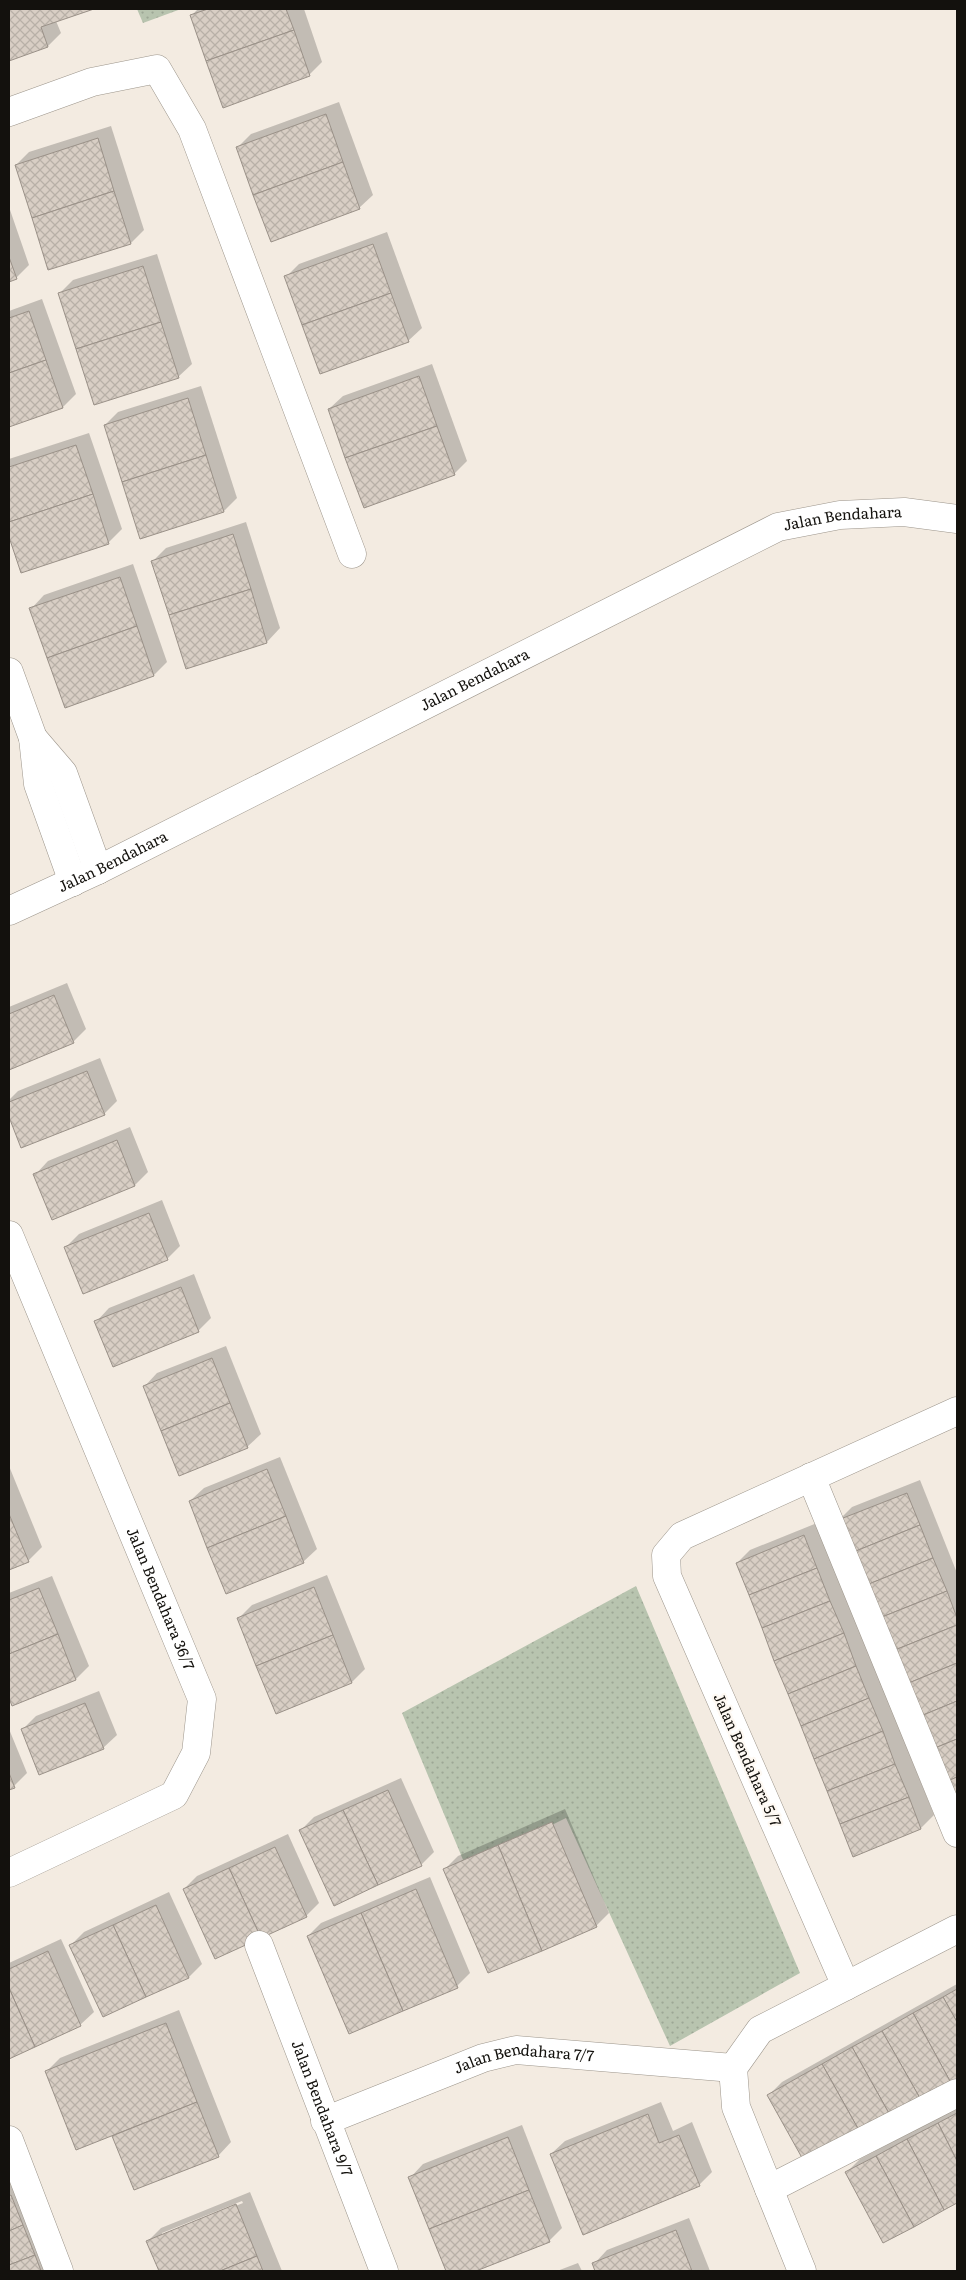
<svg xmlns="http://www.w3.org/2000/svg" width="966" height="2280" font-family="Literata,serif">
  <defs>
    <pattern id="park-dots" width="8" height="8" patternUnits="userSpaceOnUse" patternTransform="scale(1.25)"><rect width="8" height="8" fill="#b8c4af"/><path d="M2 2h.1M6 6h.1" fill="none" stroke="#9da795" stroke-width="1.8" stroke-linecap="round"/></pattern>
    <pattern id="building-cross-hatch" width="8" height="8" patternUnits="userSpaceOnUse" patternTransform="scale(1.25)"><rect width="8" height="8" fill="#d8cec4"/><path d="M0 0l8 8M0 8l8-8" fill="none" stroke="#b8b0a7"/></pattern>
  </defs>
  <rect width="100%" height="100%" fill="#f3ebe1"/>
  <g fill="url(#park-dots)">
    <path d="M 137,9 L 181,9 L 143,23 Z"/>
    <path d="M 636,1586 L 800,1973 L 670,2046 L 566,1818 L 466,1867 L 402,1713 Z"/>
  </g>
  <g fill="#0003" fill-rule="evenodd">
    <path d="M 9,9 L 90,9 L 56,21 L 61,33 L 48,46 L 9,60 Z"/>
    <path d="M 198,9 L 304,9 L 322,62 L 309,75 L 191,16 Z"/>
    <path d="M 339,102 L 373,195 L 359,208 L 238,147 L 251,134 Z"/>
    <path d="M 111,126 L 144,230 L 131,243 L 49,269 L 16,165 L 29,152 Z"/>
    <path d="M 9,207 L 29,265 L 16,278 L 9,281 Z"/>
    <path d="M 387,232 L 422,328 L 408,341 L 286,277 L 299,264 Z"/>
    <path d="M 157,254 L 192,364 L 178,377 L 60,293 L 73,280 Z"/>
    <path d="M 42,299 L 76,394 L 63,407 L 9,426 L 9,311 Z"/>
    <path d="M 432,364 L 467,461 L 454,474 L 329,409 L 343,396 Z"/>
    <path d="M 201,386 L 237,498 L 224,511 L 141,538 L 105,425 L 118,412 Z"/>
    <path d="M 89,433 L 122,529 L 108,543 L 21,571 L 9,533 L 9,459 Z"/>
    <path d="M 246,522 L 280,628 L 267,642 L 187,667 L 153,561 L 166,548 Z"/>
    <path d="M 133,564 L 167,662 L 154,675 L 65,706 L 31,609 L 44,595 Z"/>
    <path d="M 67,983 L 86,1029 L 73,1042 L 9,1068 L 9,1007 Z"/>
    <path d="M 100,1058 L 117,1101 L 104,1114 L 22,1147 L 9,1114 L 9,1100 L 18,1091 Z"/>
    <path d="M 130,1127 L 148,1172 L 135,1185 L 53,1219 L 35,1175 L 48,1161 Z"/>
    <path d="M 162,1200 L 180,1246 L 167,1259 L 66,1247 L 79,1234 Z"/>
    <path d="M 194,1274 L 211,1318 L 198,1331 L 96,1322 L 109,1308 Z"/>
    <path d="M 226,1346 L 261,1434 L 247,1447 L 144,1387 L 157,1373 Z"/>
    <path d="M 280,1457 L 317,1549 L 303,1562 L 190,1501 L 204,1488 Z"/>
    <path d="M 9,1466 L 42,1547 L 28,1561 L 9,1568 Z"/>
    <path d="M 920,1480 L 957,1573 L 957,1814 L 839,1520 L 852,1507 Z"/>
    <path d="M 817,1523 L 934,1815 L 921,1828 L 854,1855 L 737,1563 L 750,1550 Z"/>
    <path d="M 327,1575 L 365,1669 L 352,1682 L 276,1712 L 239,1618 L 252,1605 Z"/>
    <path d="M 52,1576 L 89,1666 L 76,1679 L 13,1705 L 9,1695 L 9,1593 Z"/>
    <path d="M 99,1691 L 117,1735 L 103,1748 L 22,1730 L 36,1716 Z"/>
    <path d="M 9,1729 L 27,1773 L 14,1786 L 9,1789 Z"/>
    <path d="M 401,1778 L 434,1852 L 421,1865 L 301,1830 L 314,1817 Z"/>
    <path d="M 565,1809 L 609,1913 L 596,1926 L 445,1869 L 458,1856 Z"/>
    <path d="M 288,1834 L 319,1903 L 306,1916 L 184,1889 L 197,1876 Z"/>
    <path d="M 430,1877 L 470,1973 L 457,1986 L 308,1936 L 321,1923 Z"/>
    <path d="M 169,1892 L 202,1964 L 189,1977 L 71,1945 L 84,1932 Z"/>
    <path d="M 61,1939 L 94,2012 L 80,2025 L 9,2058 L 9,1963 Z"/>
    <path d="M 957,1984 L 957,2078 L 806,2163 L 769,2095 L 782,2082 Z"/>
    <path d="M 179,2010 L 231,2142 L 218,2156 L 135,2189 L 113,2134 L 47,2071 L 60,2058 Z"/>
    <path d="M 661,2102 L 673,2131 L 692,2122 L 712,2172 L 699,2185 L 551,2154 L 565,2141 Z"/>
    <path d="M 957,2108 L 957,2202 L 883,2241 L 847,2172 L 860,2159 Z"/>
    <path d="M 522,2125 L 562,2228 L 549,2241 L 473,2271 L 447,2271 L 410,2178 L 423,2164 Z"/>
    <path d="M 9,2145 L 60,2271 L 9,2271 Z"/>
    <path d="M 250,2192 L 282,2271 L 160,2271 L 148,2241 L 161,2228 ZM 242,2201 L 243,2203 L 162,2236 L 162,2233 Z"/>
    <path d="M 689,2218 L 710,2271 L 597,2271 L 594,2264 L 607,2250 Z"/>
    <path d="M 578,2263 L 582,2271 L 557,2271 Z"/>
  </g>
  <g fill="url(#building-cross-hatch)" stroke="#9a9188">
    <path d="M 9,9 L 94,9 L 41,27 L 48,47 L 9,61 Z"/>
    <path d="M 208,9 L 286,9 L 294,30 L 206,61 L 190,15 Z"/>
    <path d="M 294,30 L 310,76 L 223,108 L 206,61 Z"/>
    <path d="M 326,114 L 343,162 L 253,195 L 236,147 Z"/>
    <path d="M 98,138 L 114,191 L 32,218 L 15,165 Z"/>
    <path d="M 343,162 L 360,209 L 271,242 L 253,195 Z"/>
    <path d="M 114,191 L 131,244 L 48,270 L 32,218 Z"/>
    <path d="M 373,244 L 391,293 L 302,325 L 284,276 Z"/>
    <path d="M 9,257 L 17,279 L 9,282 Z"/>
    <path d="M 143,266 L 161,322 L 76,349 L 58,293 Z"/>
    <path d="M 391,293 L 409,342 L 320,374 L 302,325 Z"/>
    <path d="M 29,311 L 46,360 L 9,373 L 9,318 Z"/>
    <path d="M 161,322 L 179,378 L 94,405 L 76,349 Z"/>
    <path d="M 46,360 L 63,408 L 9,427 L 9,373 Z"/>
    <path d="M 419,376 L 437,426 L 345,458 L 328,409 Z"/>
    <path d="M 188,398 L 206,455 L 122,482 L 104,425 Z"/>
    <path d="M 437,426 L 455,475 L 364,508 L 345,458 Z"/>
    <path d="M 76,445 L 93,494 L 9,522 L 9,467 Z"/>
    <path d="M 206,455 L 224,512 L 140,539 L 122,482 Z"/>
    <path d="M 93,494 L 109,544 L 21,573 L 9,537 L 9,522 Z"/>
    <path d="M 233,534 L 251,589 L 169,615 L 151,561 Z"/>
    <path d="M 120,577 L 137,626 L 47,658 L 29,608 Z"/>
    <path d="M 251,589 L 267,643 L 186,669 L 169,615 Z"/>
    <path d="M 137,626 L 154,676 L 65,708 L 47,658 Z"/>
    <path d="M 54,995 L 74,1043 L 9,1070 L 9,1014 Z"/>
    <path d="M 87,1071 L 105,1115 L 21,1148 L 9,1117 L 9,1102 Z"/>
    <path d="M 117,1140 L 135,1186 L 52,1220 L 33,1174 Z"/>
    <path d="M 149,1213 L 168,1260 L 83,1294 L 64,1247 Z"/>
    <path d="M 181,1287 L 199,1332 L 113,1367 L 94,1321 Z"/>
    <path d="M 212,1358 L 230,1403 L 161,1431 L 143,1386 Z"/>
    <path d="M 230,1403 L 248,1448 L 179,1476 L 161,1431 Z"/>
    <path d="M 267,1469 L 286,1516 L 207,1548 L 189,1501 Z"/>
    <path d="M 907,1493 L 920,1525 L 851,1553 L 838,1520 Z"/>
    <path d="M 9,1514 L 29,1562 L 9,1570 Z"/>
    <path d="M 286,1516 L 304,1563 L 226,1594 L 207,1548 Z"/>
    <path d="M 920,1525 L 933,1558 L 864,1586 L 851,1553 Z"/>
    <path d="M 804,1535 L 817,1568 L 749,1595 L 736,1563 Z"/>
    <path d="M 933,1558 L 947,1591 L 877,1619 L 864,1586 Z"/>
    <path d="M 817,1568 L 830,1601 L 762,1628 L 749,1595 Z"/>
    <path d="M 314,1587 L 333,1635 L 256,1666 L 237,1618 Z"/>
    <path d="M 39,1588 L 58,1634 L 9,1654 L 9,1600 Z"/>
    <path d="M 947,1591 L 957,1618 L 957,1625 L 890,1652 L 877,1619 Z"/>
    <path d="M 830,1601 L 844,1633 L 774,1661 L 762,1628 Z"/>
    <path d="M 957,1625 L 957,1663 L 904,1685 L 890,1652 Z"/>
    <path d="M 844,1633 L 856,1666 L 788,1694 L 774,1661 Z"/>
    <path d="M 58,1634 L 76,1680 L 12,1706 L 9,1698 L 9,1654 Z"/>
    <path d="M 333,1635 L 352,1683 L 276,1714 L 256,1666 Z"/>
    <path d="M 957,1663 L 957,1701 L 916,1718 L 904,1685 Z"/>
    <path d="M 856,1666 L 869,1698 L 801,1726 L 788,1694 Z"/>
    <path d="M 869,1698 L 883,1731 L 814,1759 L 801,1726 Z"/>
    <path d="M 957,1701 L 957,1739 L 930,1750 L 916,1718 Z"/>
    <path d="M 85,1703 L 104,1749 L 39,1775 L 21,1729 Z"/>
    <path d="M 883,1731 L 895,1764 L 827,1791 L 814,1759 Z"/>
    <path d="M 957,1739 L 957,1777 L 943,1783 L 930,1750 Z"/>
    <path d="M 895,1764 L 909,1797 L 840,1824 L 827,1791 Z"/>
    <path d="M 9,1773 L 15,1788 L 9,1790 Z"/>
    <path d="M 957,1777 L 957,1815 L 943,1783 Z"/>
    <path d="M 388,1790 L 422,1866 L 378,1885 L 343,1810 Z"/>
    <path d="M 909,1797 L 921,1829 L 853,1857 L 840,1824 Z"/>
    <path d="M 343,1810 L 378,1885 L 334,1906 L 299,1830 Z"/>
    <path d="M 552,1822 L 597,1927 L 542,1951 L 498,1845 Z"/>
    <path d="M 498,1845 L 542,1951 L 488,1973 L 443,1869 Z"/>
    <path d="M 275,1847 L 307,1917 L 261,1938 L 229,1868 Z"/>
    <path d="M 229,1868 L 261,1938 L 215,1959 L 183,1889 Z"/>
    <path d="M 416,1889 L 458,1988 L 403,2011 L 361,1913 Z"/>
    <path d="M 156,1905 L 189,1978 L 146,1997 L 113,1925 Z"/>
    <path d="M 361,1913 L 403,2011 L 349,2034 L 307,1936 Z"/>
    <path d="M 113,1925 L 146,1997 L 103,2017 L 69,1945 Z"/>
    <path d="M 48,1951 L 81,2026 L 35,2047 L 9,1988 L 9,1969 Z"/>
    <path d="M 9,1988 L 35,2047 L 9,2059 Z"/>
    <path d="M 957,1989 L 957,2022 L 943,1997 Z"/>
    <path d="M 943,1997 L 957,2022 L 957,2079 L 951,2083 L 913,2013 Z"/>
    <path d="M 913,2013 L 951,2083 L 921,2100 L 882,2031 Z"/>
    <path d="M 166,2023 L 197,2102 L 76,2150 L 45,2071 Z"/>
    <path d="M 882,2031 L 921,2100 L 891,2117 L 852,2047 Z"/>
    <path d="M 852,2047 L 891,2117 L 861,2134 L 822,2064 Z"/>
    <path d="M 822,2064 L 861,2134 L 806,2165 L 767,2095 Z"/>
    <path d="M 197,2102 L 219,2157 L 134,2190 L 112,2136 Z"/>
    <path d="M 957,2113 L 957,2161 L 938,2123 Z"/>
    <path d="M 648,2114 L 659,2143 L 679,2135 L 700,2186 L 583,2235 L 550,2154 Z"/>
    <path d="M 938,2123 L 957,2161 L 957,2203 L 944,2210 L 907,2139 Z"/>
    <path d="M 508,2137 L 529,2190 L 429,2229 L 408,2177 Z"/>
    <path d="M 907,2139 L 944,2210 L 914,2227 L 876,2156 Z"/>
    <path d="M 876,2156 L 914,2227 L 883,2243 L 845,2172 Z"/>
    <path d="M 529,2190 L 550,2242 L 476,2271 L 446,2271 L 429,2229 Z"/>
    <path d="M 11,2195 L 23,2225 L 9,2231 L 9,2196 Z"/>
    <path d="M 236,2204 L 257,2256 L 220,2271 L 159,2271 L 146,2241 Z"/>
    <path d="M 23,2225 L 35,2255 L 9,2265 L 9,2231 Z"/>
    <path d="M 676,2230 L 692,2271 L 595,2271 L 592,2263 Z"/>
    <path d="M 35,2255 L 41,2271 L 9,2271 L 9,2265 Z"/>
    <path d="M 257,2256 L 263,2271 L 220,2271 Z"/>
  </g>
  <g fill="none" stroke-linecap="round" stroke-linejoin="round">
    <defs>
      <g id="minor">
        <path d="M 9,112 L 92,82 L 157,69 L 192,129 L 352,554"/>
        <path d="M 9,672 L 33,738 L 38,784 L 73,882"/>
        <path d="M 33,738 L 63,773 L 98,870"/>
        <path id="s1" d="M 9,911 L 98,870 L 778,527 L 840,515 L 904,512 L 957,519"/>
        <path id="s2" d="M 9,1235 L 202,1699 L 196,1753 L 174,1795 L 9,1873"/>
        <path d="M 811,1477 L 957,1833"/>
        <path id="s3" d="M 259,1945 L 384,2271"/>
        <path d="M 846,1986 L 667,1576 L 666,1555 L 682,1536 L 957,1411"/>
        <path id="s4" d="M 325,2121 L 483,2058 L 516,2050 L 733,2068"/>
        <path d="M 9,2140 L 59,2271"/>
        <path d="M 769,2189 L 957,2093"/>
        <path d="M 802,2271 L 736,2107 L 733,2068 L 760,2030 L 957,1929"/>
      </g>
    </defs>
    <use href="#minor" stroke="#9c958b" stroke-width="29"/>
    <use href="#minor" stroke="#fff" stroke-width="28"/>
  </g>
  <g text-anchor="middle" stroke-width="4.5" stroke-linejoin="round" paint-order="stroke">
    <g font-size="15" fill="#13110d" stroke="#fef9f3">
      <text dy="5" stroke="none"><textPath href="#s1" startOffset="925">Jalan Bendahara</textPath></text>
      <text dy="5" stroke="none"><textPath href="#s1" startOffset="520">Jalan Bendahara</textPath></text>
      <text dy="5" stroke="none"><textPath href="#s1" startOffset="115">Jalan Bendahara</textPath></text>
      <text dy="5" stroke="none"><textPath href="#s2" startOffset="394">Jalan Bendahara 36/7</textPath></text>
      <text transform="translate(747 1760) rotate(66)" y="5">Jalan Bendahara 5/7</text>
      <text dy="5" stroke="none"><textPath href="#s4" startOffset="211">Jalan Bendahara 7/7</textPath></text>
      <text dy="5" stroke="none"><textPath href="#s3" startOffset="175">Jalan Bendahara 9/7</textPath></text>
    </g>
  </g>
  <rect width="966" height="2280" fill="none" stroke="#13110d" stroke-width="20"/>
</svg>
